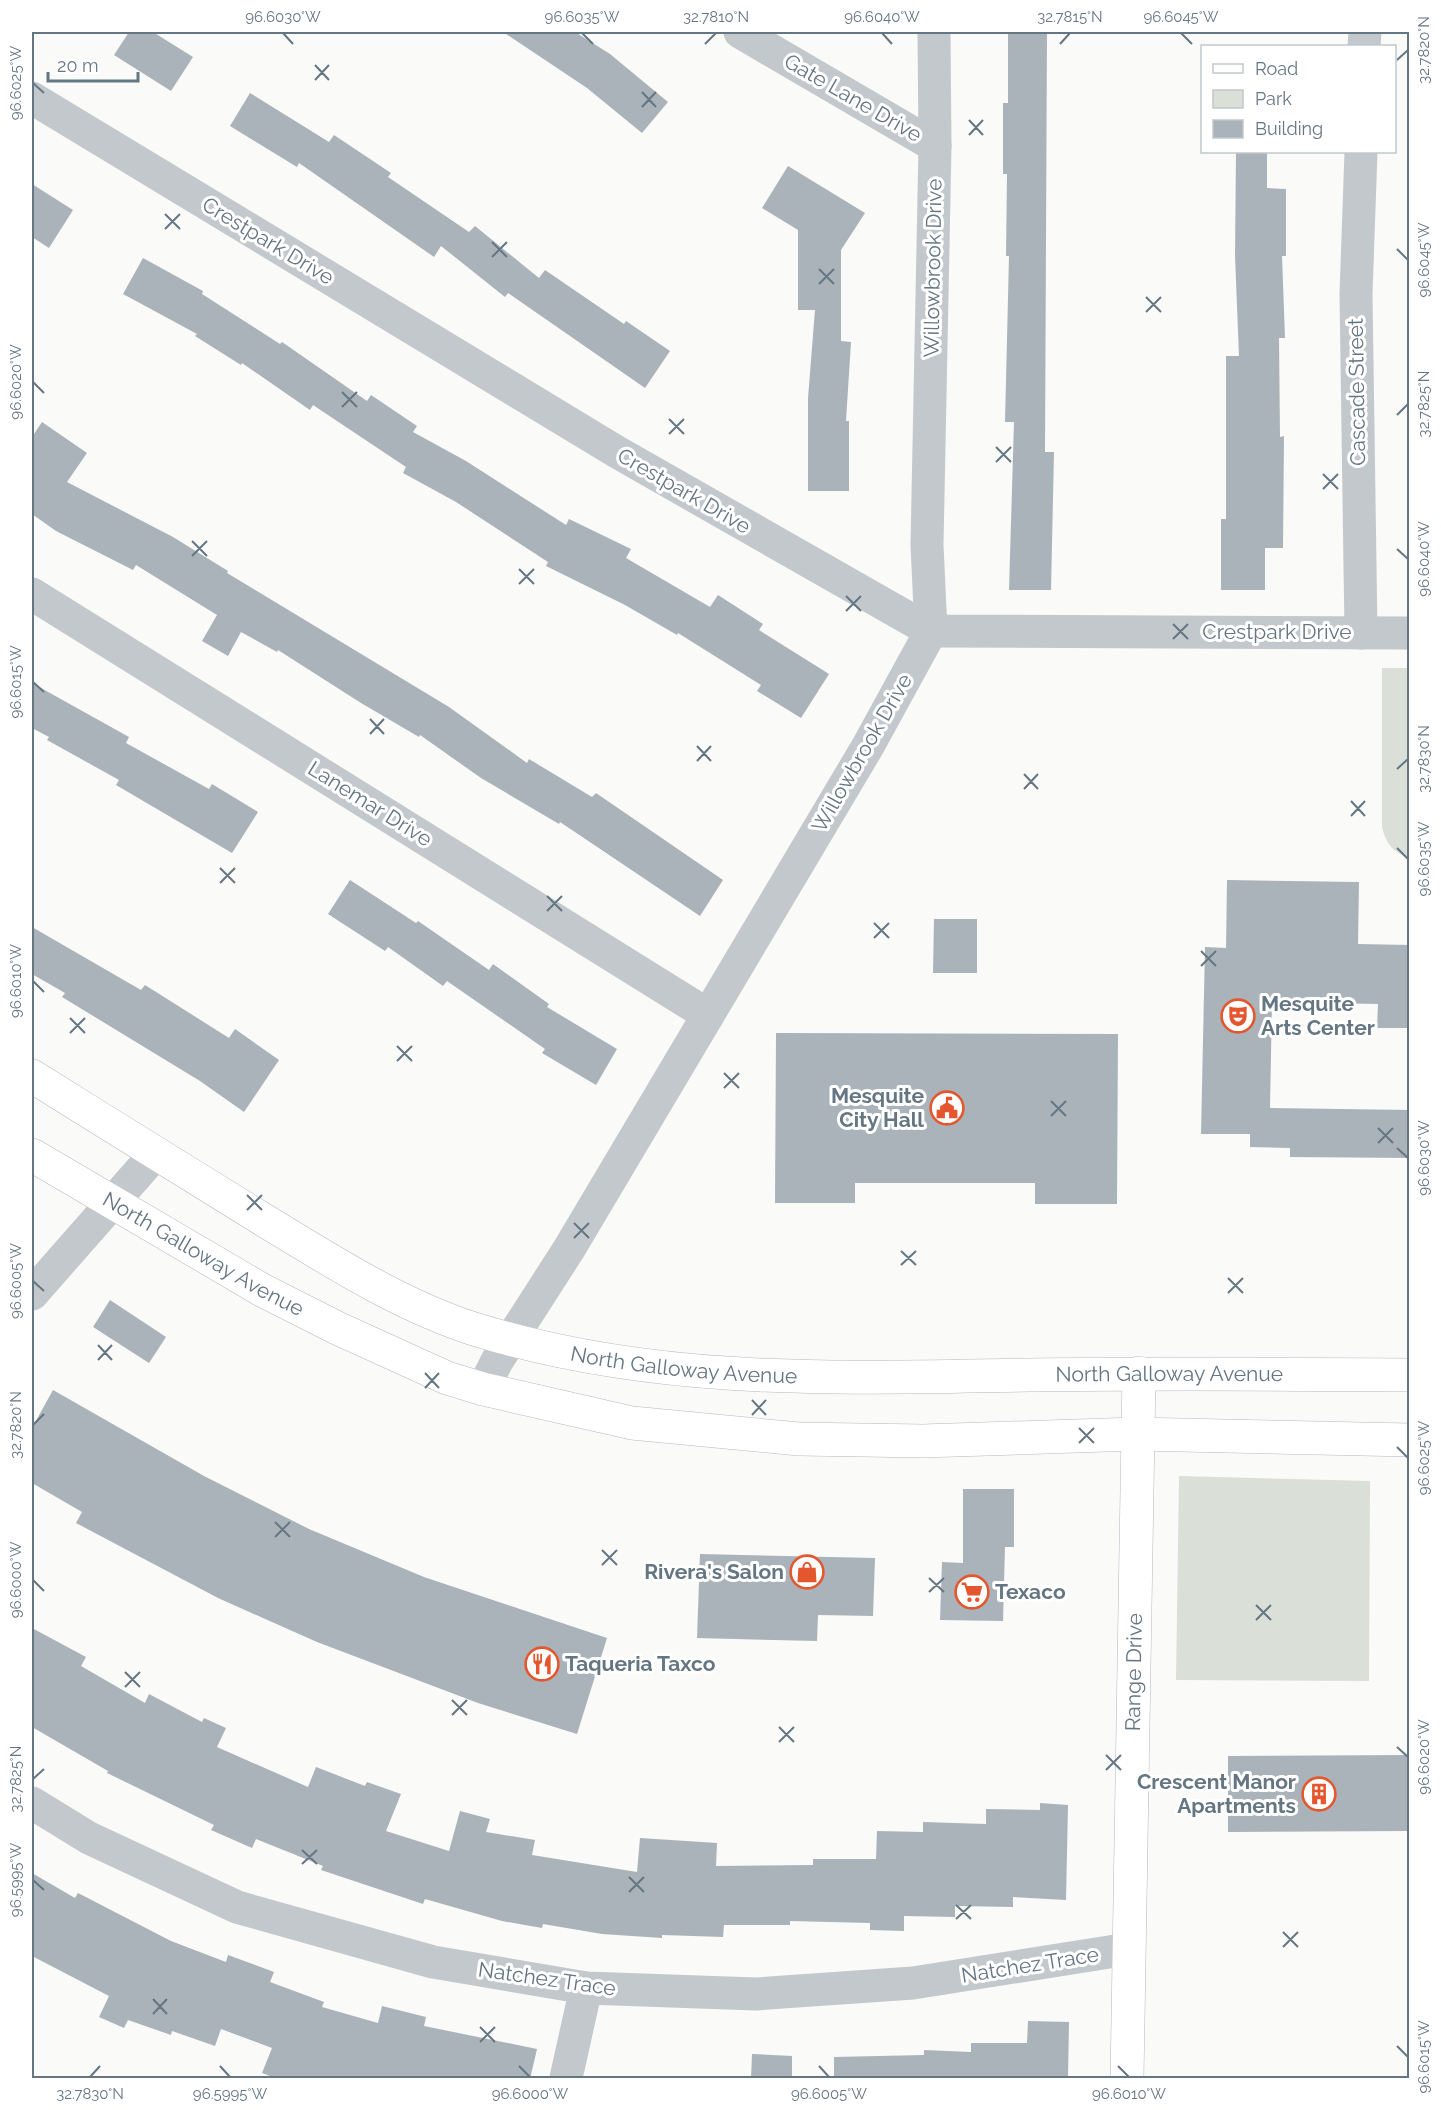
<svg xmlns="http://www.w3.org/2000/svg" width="1441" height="2110" font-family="Raleway,sans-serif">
  <rect width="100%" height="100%" fill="#fafaf8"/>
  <g fill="#dadfd7">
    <path d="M 1382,668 L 1409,668 L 1409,858 C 1393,852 1386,844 1382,827 Z"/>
    <path d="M 1179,1476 L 1370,1481 L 1369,1681 L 1176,1680 Z"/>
  </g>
  <g fill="#aab3b9">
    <path d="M 129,32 L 153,32 L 193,57 L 171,91 L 114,55 Z"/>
    <path d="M 503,32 L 575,32 L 610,54 L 668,102 L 642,133 L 587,88 Z"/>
    <path d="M 1008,32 L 1047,32 L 1045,452 L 1054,452 L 1051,590 L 1009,590 L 1014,422 L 1005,422 L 1009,256 L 1006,256 L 1007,174 L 1003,174 L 1003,103 L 1008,103 Z"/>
    <path d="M 250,93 L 329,142 L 334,135 L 391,173 L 388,177 L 469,232 L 475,226 L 539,278 L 545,270 L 624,324 L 626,321 L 670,351 L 645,388 L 508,293 L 505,297 L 441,246 L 434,257 L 299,163 L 297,167 L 230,126 Z"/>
    <path d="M 1236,152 L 1267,152 L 1267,188 L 1286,189 L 1286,256 L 1282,256 L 1285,338 L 1279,338 L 1280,437 L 1284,436 L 1283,548 L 1265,548 L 1265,590 L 1221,590 L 1221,519 L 1226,519 L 1226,356 L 1239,356 L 1235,256 Z"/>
    <path d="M 788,166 L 865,213 L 841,250 L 841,341 L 851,342 L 846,421 L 849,421 L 849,491 L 808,491 L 808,398 L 815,310 L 798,310 L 798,230 L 762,208 Z"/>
    <path d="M 32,184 L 73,210 L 49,248 L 32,237 Z"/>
    <path d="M 143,258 L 203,291 L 202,294 L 280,344 L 282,342 L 367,401 L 371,395 L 417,426 L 413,432 L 466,461 L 566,525 L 569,519 L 631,549 L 626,558 L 710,607 L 718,595 L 763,624 L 759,630 L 829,674 L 801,718 L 757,691 L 761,685 L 678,633 L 677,635 L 625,605 L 546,566 L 548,562 L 456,502 L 403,473 L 406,467 L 313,405 L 310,410 L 242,363 L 241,365 L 195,336 L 197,334 L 123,294 Z"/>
    <path d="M 42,422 L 87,453 L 67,482 L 173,537 L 228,571 L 227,573 L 449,707 L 527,763 L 529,759 L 592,797 L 596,793 L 723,880 L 700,916 L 560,822 L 559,824 L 481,778 L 420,735 L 419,737 L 361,703 L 278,650 L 277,652 L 241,632 L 228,656 L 202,641 L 217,615 L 136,565 L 133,570 L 56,531 L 32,514 L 32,437 Z"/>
    <path d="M 32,683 L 129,737 L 126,743 L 209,789 L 212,784 L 258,812 L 232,853 L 116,785 L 119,780 L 47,740 L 49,737 L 32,728 Z"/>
    <path d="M 350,880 L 416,923 L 418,921 L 489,970 L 493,964 L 549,1004 L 547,1007 L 617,1049 L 596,1085 L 542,1053 L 545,1049 L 447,981 L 443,986 L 388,947 L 385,951 L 328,914 Z"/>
    <path d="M 1227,880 L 1359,882 L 1358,944 L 1410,945 L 1410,1028 L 1377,1028 L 1378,1004 L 1272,1002 L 1270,1108 L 1410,1110 L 1410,1158 L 1290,1157 L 1290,1148 L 1250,1147 L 1250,1134 L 1201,1134 L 1205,947 L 1226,948 Z"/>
    <path d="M 934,919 L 977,919 L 977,973 L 933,973 Z"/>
    <path d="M 32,927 L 141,990 L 145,985 L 229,1038 L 235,1029 L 279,1060 L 244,1112 L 200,1081 L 62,997 L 65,993 L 32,974 Z"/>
    <path d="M 776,1033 L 1118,1034 L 1117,1204 L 1035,1204 L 1035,1183 L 855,1183 L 855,1203 L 775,1203 Z"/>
    <path d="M 110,1300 L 166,1337 L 149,1363 L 93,1327 Z"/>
    <path d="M 53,1390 L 204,1476 L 309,1529 L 424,1577 L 607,1638 L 577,1734 L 478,1703 L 317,1642 L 218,1598 L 76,1523 L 82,1512 L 32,1483 L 32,1428 Z"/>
    <path d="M 963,1489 L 1014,1489 L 1014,1547 L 1005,1547 L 1003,1621 L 940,1620 L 942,1562 L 963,1563 Z"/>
    <path d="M 700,1554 L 875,1558 L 873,1616 L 818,1615 L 817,1641 L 697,1638 Z"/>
    <path d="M 32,1628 L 86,1657 L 81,1666 L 145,1703 L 149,1694 L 202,1722 L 204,1718 L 226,1728 L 217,1747 L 308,1787 L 316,1767 L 365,1786 L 367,1782 L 401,1794 L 386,1831 L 449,1851 L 460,1811 L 490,1819 L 486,1832 L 535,1840 L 532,1855 L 637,1872 L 640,1838 L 717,1843 L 716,1866 L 813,1865 L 813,1859 L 876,1859 L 877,1831 L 923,1832 L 923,1822 L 986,1824 L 986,1809 L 1040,1810 L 1040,1803 L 1068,1805 L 1066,1900 L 1013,1897 L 1013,1907 L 955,1906 L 955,1917 L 904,1916 L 904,1931 L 870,1930 L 870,1923 L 790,1921 L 790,1925 L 724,1925 L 723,1937 L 662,1935 L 662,1938 L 602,1934 L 543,1924 L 542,1928 L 502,1921 L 425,1899 L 423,1904 L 321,1870 L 323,1866 L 256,1839 L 252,1848 L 211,1830 L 214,1825 L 107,1773 L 108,1771 L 32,1727 Z"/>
    <path d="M 1410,1755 L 1410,1831 L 1228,1832 L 1228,1756 Z"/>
    <path d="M 32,1873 L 75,1898 L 78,1893 L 171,1941 L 226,1962 L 228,1955 L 274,1972 L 270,1982 L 324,2002 L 322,2007 L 378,2023 L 382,2006 L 426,2017 L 424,2026 L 537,2049 L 530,2079 L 278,2079 L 262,2073 L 272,2048 L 221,2029 L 215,2046 L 172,2031 L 171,2035 L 128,2020 L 124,2028 L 99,2017 L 109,1996 L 32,1956 Z"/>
    <path d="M 1028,2021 L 1069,2022 L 1068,2079 L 834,2079 L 834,2057 L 924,2055 L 924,2050 L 971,2052 L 971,2043 L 1027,2043 Z"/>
    <path d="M 752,2054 L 792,2056 L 792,2079 L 751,2079 Z"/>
  </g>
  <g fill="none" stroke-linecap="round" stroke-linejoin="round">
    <defs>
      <g id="secondary">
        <path id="s1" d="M 32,1076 C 110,1125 188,1173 267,1222 C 333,1262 400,1305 474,1329 C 659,1386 840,1378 1030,1375 C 1157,1373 1283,1374 1410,1375"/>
        <path id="s2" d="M 32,1155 L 262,1290 L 337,1328 L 447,1378 L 483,1389 L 632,1423 L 799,1439 L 923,1441 L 1136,1434 L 1410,1440"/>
        <path id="s3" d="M 1127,2078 L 1139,1373"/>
      </g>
    </defs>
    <use href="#secondary" stroke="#b3babf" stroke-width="34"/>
    <g stroke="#c3c8cc" stroke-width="33">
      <path d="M 740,32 L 935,146"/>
      <path d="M 1364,46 L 1365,32"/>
      <path d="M 32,98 L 617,452 L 931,631 L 1410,633"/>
      <path d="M 1361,152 L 1356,294 L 1361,633"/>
      <path d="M 32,594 L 708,1015"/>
      <path d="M 32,1294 L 156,1153"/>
      <path d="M 483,1389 L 497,1361 L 569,1249 L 868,746 L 931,631 L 927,545 L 935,146 L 934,32"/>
      <path d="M 32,1803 L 89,1838 L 237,1907 L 433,1962 L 586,1988 L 756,1994 L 913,1983 L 1128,1949"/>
      <path d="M 566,2078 L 586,1988"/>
    </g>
    <use href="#secondary" stroke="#fff" stroke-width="33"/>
  </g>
  <path fill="none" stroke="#657683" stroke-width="2" d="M 283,33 L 293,44M 582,33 L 593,44M 882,33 L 892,44M 1181,33 L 1192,44M 705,44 L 716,33M 1060,44 L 1070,33M 1397,60 L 1408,50M 315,65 L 329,80M 315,80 L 329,65M 33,83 L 44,93M 642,92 L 656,107M 642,107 L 656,92M 969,120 L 983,135M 969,135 L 983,120M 165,214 L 180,229M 165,229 L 180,214M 492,242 L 507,257M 1397,249 L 1408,260M 492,257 L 507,242M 819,269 L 834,284M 819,284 L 834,269M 1146,297 L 1161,312M 1146,312 L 1161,297M 33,382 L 44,393M 342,392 L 357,407M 342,407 L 357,392M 1397,415 L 1408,404M 669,419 L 684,434M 669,434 L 684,419M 996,447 L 1011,462M 996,462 L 1011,447M 1323,474 L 1338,489M 1323,489 L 1338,474M 192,541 L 207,556M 1397,549 L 1408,559M 192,556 L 207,541M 519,569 L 534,584M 519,584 L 534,569M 846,596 L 861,611M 846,611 L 861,596M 1173,624 L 1188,639M 1173,639 L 1188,624M 33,682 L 44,692M 370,719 L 384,734M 370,734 L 384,719M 697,746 L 711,761M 697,761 L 711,746M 1397,769 L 1408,759M 1024,774 L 1038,789M 1024,789 L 1038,774M 1351,801 L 1365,816M 1351,816 L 1365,801M 1397,848 L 1408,859M 220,868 L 235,883M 220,883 L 235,868M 547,896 L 562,911M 547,911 L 562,896M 874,923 L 889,938M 874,938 L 889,923M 1201,951 L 1216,966M 1201,966 L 1216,951M 33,981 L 44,992M 70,1018 L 85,1033M 70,1033 L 85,1018M 397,1046 L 412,1061M 397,1061 L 412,1046M 724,1073 L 739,1088M 724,1088 L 739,1073M 1051,1101 L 1066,1116M 1051,1116 L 1066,1101M 1378,1128 L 1393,1143M 1378,1143 L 1393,1128M 1397,1148 L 1408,1158M 247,1195 L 262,1210M 247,1210 L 262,1195M 574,1223 L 589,1238M 574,1238 L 589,1223M 901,1251 L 916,1265M 901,1265 L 916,1251M 1228,1278 L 1243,1293M 33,1281 L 44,1291M 1228,1293 L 1243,1278M 98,1345 L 112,1360M 98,1360 L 112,1345M 425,1373 L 439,1388M 425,1388 L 439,1373M 752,1400 L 766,1415M 752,1415 L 766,1400M 33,1425 L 44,1414M 1079,1428 L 1094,1443M 1079,1443 L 1094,1428M 1397,1447 L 1408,1458M 275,1522 L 290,1537M 275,1537 L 290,1522M 602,1550 L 617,1565M 602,1565 L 617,1550M 929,1578 L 944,1592M 33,1580 L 44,1591M 929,1592 L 944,1578M 1256,1605 L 1271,1620M 1256,1620 L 1271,1605M 125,1672 L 140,1687M 125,1687 L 140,1672M 452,1700 L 467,1715M 452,1715 L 467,1700M 779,1727 L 794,1742M 779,1742 L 794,1727M 1397,1747 L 1408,1757M 1106,1755 L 1121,1770M 1106,1770 L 1121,1755M 33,1779 L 44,1769M 302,1850 L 317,1864M 302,1864 L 317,1850M 629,1877 L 644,1892M 33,1880 L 44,1890M 629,1892 L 644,1877M 956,1905 L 971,1919M 956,1919 L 971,1905M 1283,1932 L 1298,1947M 1283,1947 L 1298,1932M 153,1999 L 167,2014M 153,2014 L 167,1999M 480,2027 L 495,2042M 480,2042 L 495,2027M 1397,2046 L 1408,2057M 220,2066 L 230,2077M 519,2066 L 530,2077M 819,2066 L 829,2077M 1118,2066 L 1129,2077M 90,2077 L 100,2066"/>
  <defs>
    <symbol id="theatre-ring" viewBox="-11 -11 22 22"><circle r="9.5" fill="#fff" stroke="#e4572e" stroke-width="1.5"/><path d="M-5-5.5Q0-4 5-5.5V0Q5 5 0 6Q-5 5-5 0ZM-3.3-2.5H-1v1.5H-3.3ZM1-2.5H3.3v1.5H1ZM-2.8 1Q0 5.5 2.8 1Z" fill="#e4572e"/></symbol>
    <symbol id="civic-ring" viewBox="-11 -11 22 22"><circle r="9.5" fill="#fff" stroke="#e4572e" stroke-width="1.5"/><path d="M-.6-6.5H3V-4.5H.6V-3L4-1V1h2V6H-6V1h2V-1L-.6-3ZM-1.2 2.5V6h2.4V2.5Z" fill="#e4572e"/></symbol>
    <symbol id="shop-ring" viewBox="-11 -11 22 22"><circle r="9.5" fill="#fff" stroke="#e4572e" stroke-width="1.5"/><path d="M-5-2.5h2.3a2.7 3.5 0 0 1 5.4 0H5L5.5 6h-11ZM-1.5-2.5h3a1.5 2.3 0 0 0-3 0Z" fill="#e4572e"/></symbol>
    <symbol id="supermarket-ring" viewBox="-11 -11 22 22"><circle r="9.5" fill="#fff" stroke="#e4572e" stroke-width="1.5"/><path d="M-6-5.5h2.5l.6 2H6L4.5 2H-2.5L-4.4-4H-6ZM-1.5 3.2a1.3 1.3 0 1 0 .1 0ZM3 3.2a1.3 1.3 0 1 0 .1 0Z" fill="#e4572e"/></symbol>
    <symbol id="restaurant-ring" viewBox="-11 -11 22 22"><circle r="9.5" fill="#fff" stroke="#e4572e" stroke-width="1.5"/><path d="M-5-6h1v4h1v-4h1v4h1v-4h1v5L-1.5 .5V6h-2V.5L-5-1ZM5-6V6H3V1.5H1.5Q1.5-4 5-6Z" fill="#e4572e"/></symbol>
    <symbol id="building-ring" viewBox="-11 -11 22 22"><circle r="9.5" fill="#fff" stroke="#e4572e" stroke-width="1.5"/><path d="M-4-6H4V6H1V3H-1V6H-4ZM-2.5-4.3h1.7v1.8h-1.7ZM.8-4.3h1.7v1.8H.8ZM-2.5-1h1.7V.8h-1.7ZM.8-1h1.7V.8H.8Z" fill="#e4572e"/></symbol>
  </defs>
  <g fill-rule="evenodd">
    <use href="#theatre-ring" x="1219" y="997" width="38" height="38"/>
    <use href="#civic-ring" x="928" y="1089" width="38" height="38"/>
    <use href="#shop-ring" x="788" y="1553" width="38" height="38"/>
    <use href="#supermarket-ring" x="953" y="1573" width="38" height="38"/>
    <use href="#restaurant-ring" x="523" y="1645" width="38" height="38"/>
    <use href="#building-ring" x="1300" y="1775" width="38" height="38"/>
  </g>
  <g text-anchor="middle" stroke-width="6" stroke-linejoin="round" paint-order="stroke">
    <g font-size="21" fill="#657683" stroke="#fff">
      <text transform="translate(853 98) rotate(30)" y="7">Gate Lane Drive</text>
      <text transform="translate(268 241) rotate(31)" y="7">Crestpark Drive</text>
      <text transform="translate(933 268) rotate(-89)" y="7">Willowbrook Drive</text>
      <text transform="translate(1357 392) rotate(-91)" y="7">Cascade Street</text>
      <text transform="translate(684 491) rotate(30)" y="7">Crestpark Drive</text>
      <text x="1277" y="639">Crestpark Drive</text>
      <text transform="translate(862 753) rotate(-60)" y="7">Willowbrook Drive</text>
      <text transform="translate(370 804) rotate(32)" y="7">Lanemar Drive</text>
      <text dy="7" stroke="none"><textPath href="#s2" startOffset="198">North Galloway Avenue</textPath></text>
      <text dy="7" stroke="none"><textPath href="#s1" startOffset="724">North Galloway Avenue</textPath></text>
      <text dy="7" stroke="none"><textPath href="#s1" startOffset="1210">North Galloway Avenue</textPath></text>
      <text dy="7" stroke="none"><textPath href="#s3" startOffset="406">Range Drive</textPath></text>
      <text transform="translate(1030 1965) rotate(-9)" y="7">Natchez Trace</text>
      <text transform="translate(547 1979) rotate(8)" y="7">Natchez Trace</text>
    </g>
    <g font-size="21" font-weight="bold" fill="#657683" stroke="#fff" text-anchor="start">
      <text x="1261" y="1011">Mesquite<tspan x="1261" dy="24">Arts Center</tspan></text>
      <text x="924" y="1103" text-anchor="end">Mesquite<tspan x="924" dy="24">City Hall</tspan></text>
      <text x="784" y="1579" text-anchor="end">Rivera's Salon</text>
      <text x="995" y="1599">Texaco</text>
      <text x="565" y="1671">Taqueria Taxco</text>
      <text x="1296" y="1789" text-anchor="end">Crescent Manor<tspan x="1296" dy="24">Apartments</tspan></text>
    </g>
  </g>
  <rect width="1441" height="2110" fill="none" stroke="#ffffff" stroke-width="66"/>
  <rect x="1201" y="45" width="195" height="108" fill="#ffffff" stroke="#c1c8cd" stroke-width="1.5"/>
  <rect x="1213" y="64" width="30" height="9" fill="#ffffff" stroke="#c1c8cd" stroke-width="1.5"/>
  <text x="1255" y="75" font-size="18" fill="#657683">Road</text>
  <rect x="1213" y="90" width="30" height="18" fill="#dadfd7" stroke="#c1c8cd" stroke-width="1.5"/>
  <text x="1255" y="105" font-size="18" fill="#657683">Park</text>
  <rect x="1213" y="120" width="30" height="18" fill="#aab3b9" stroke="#c1c8cd" stroke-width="1.5"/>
  <text x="1255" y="135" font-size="18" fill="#657683">Building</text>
  <path d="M48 72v9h90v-9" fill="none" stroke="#657683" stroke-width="3"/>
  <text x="57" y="72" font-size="18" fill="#657683" stroke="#ffffff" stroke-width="4.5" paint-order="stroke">20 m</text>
  <rect x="33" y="33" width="1375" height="2044" fill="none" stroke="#657683" stroke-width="2"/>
  <g font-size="15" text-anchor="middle" fill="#657683">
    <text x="283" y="22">96.6030°W</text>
    <text x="582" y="22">96.6035°W</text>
    <text x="716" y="22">32.7810°N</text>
    <text x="882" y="22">96.6040°W</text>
    <text x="1070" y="22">32.7815°N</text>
    <text x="1181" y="22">96.6045°W</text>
    <text transform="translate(1424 50) rotate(-90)" y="5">32.7820°N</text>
    <text transform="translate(16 83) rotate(-90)" y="5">96.6025°W</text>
    <text transform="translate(1424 260) rotate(-90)" y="5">96.6045°W</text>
    <text transform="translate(16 382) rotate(-90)" y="5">96.6020°W</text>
    <text transform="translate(1424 404) rotate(-90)" y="5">32.7825°N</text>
    <text transform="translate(1424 559) rotate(-90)" y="5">96.6040°W</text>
    <text transform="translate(16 682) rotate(-90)" y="5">96.6015°W</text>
    <text transform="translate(1424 759) rotate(-90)" y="5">32.7830°N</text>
    <text transform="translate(1424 859) rotate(-90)" y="5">96.6035°W</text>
    <text transform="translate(16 981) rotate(-90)" y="5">96.6010°W</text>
    <text transform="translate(1424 1158) rotate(-90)" y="5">96.6030°W</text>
    <text transform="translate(16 1281) rotate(-90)" y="5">96.6005°W</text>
    <text transform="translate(16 1425) rotate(-90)" y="5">32.7820°N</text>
    <text transform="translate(1424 1458) rotate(-90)" y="5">96.6025°W</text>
    <text transform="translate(16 1580) rotate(-90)" y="5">96.6000°W</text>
    <text transform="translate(1424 1757) rotate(-90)" y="5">96.6020°W</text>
    <text transform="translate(16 1779) rotate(-90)" y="5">32.7825°N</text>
    <text transform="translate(16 1880) rotate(-90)" y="5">96.5995°W</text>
    <text transform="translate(1424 2057) rotate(-90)" y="5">96.6015°W</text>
    <text x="90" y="2099">32.7830°N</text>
    <text x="230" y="2099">96.5995°W</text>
    <text x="530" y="2099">96.6000°W</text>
    <text x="829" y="2099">96.6005°W</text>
    <text x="1129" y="2099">96.6010°W</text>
  </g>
</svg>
